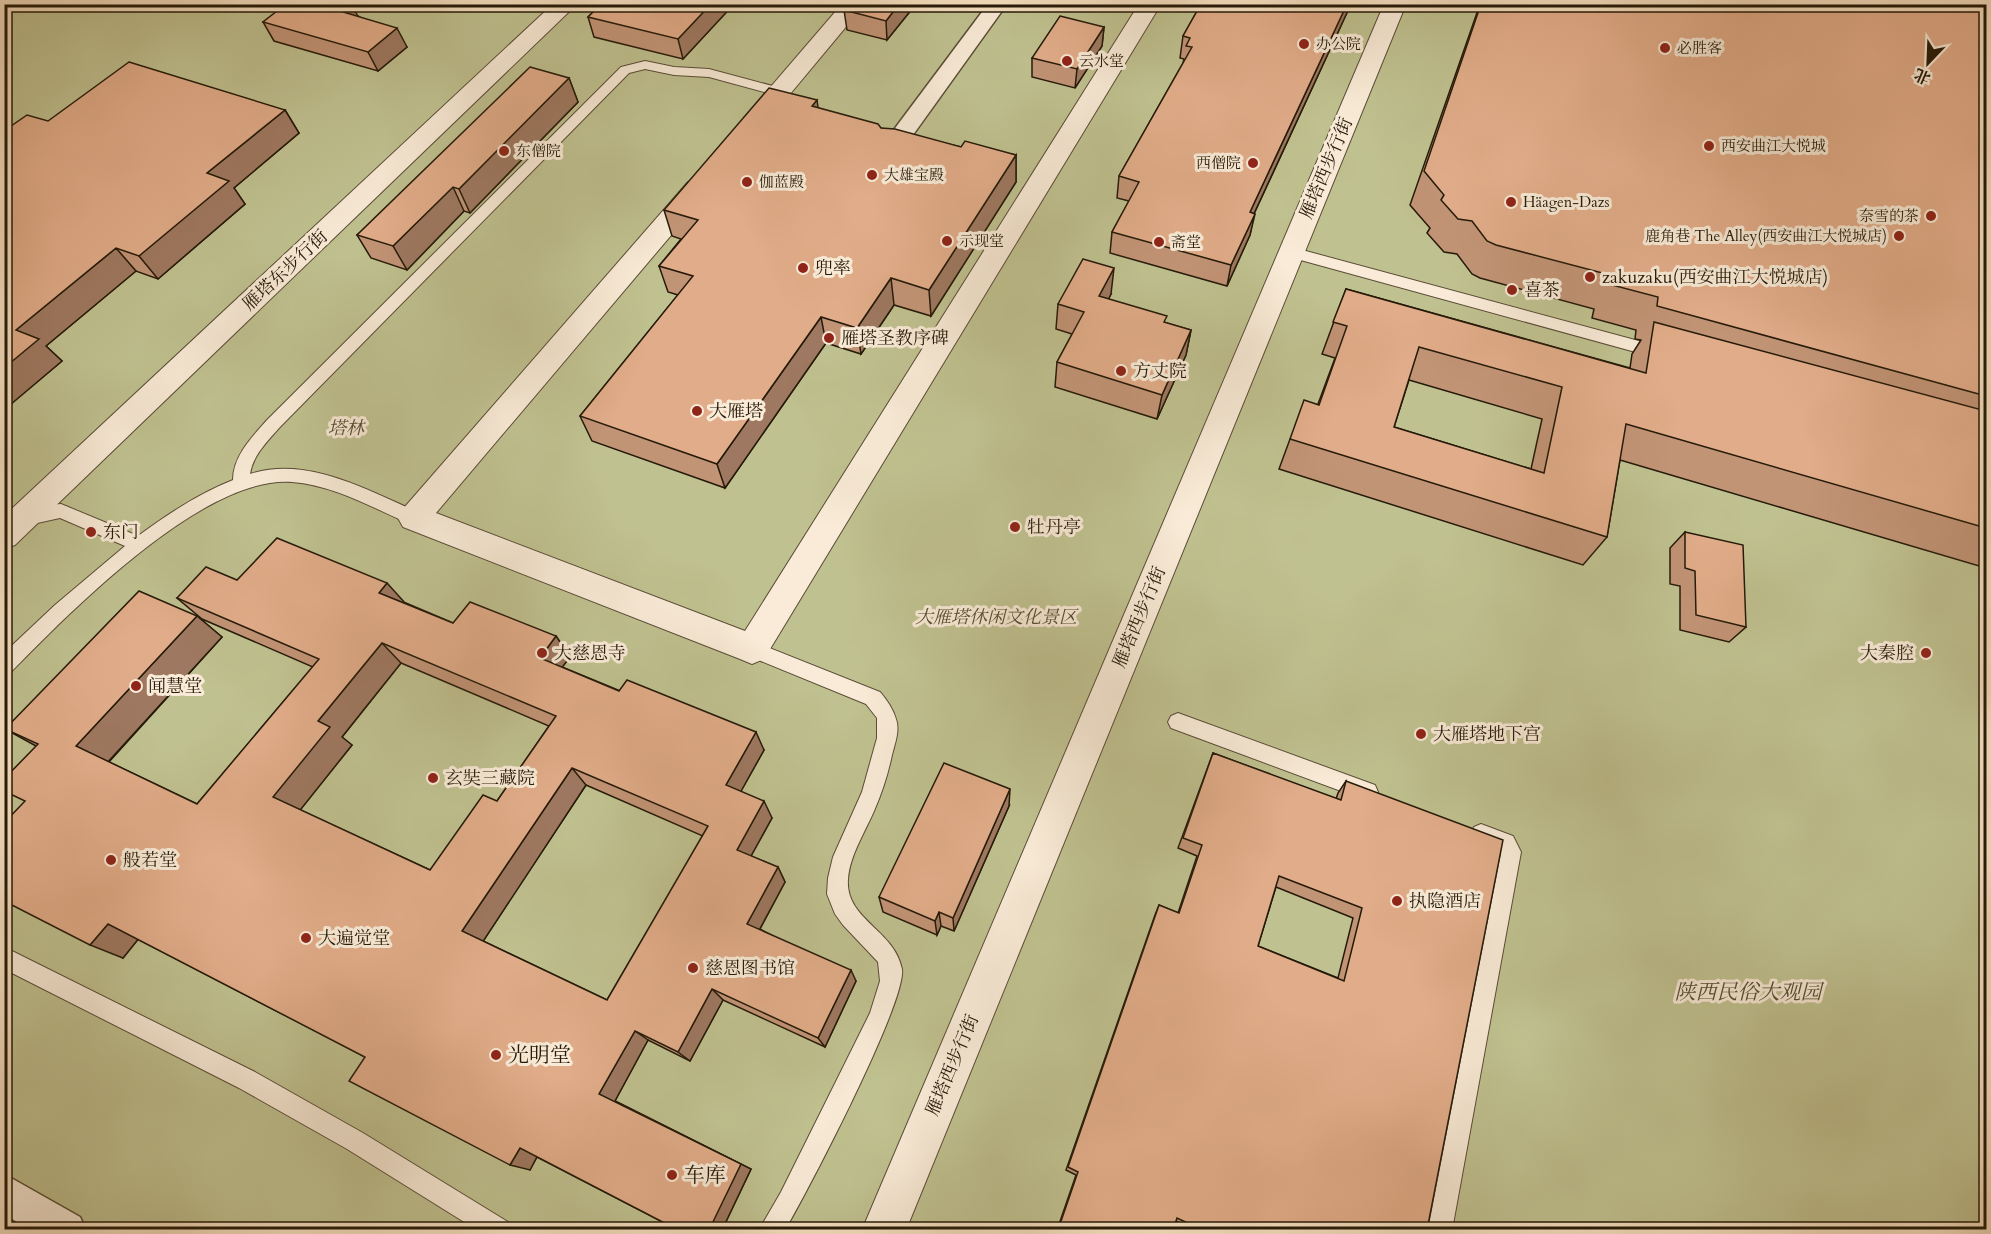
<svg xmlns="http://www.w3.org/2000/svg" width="1991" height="1234" font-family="Cardo,'Noto Serif SC',serif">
  <rect width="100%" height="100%" fill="#f6e0c1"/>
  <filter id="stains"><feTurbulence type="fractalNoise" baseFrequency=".00333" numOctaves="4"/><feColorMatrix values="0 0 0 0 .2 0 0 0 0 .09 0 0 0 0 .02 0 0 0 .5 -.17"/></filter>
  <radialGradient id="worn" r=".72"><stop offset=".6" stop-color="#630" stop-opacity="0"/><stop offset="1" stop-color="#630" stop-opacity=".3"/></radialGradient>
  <path fill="#c0c190" stroke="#726e4c" stroke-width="1.5" d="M 4,5 L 1986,5 L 1986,1229 L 5,1229 Z"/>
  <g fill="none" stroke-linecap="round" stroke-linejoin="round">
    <defs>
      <g id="service">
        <path d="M 645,61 L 674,67 L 709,69 L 784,89 L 785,92 L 779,96 L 709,77 L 674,75 L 645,69 L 629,73 L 279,428 C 267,442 253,455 250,474 C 307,455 369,491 420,513 L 423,518 L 420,523 L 414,525 L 408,523 C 371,507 333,485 292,482 C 204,475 70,612 11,672 L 4,674 L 4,653 L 55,605 L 125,546 L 60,518 L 28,525 L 22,523 L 19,518 L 22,513 L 48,505 L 61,504 L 138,536 C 168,514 198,494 233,480 C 233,456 252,437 267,420 L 621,67 Z"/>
        <path d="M 1291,247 L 1661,347 L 1666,349 L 1669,353 L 1666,357 L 1661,359 L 1286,256 L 1284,252 L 1286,248 Z"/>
        <path d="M 752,641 L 880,692 C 887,700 893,709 896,719 C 900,731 895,743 892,755 C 888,774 882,793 874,811 C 865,832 850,855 848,879 C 845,920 894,929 902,969 C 907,1001 807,1193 785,1230 L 759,1230 L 781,1192 L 870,1013 L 880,981 L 878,962 L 843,925 L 835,914 L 827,894 L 828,878 L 833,857 L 862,792 L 877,738 L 877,718 L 866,704 L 746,655 L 743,649 L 746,643 Z"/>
        <path d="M 1178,713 L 1375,785 L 1378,792 L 1375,799 L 1368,801 L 1171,728 L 1168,722 L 1171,716 Z"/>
        <path d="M 1481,824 L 1513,836 L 1521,852 L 1452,1230 L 1428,1230 L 1501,853 L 1499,850 L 1474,841 L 1471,834 L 1474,827 Z"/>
        <path d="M 4,947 L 255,1072 L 363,1133 L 508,1222 L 512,1230 L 477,1230 L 347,1149 L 239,1088 L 4,969 Z"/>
      </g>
      <g id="pedestrian">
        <path d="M 988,4 L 1007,4 L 900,153 L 892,155 L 884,153 L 881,148 L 884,143 Z"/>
        <path d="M 4,1174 L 80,1217 L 86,1230 L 30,1230 L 4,1214 Z"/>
      </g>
      <g id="minor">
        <path d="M 553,4 L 577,4 L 15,545 L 4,549 L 4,516 Z"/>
        <path d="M 842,4 L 865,4 L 761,129 L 752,132 L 743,129 L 740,124 L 743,119 Z"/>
        <path d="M 1139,4 L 1161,4 L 764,659 L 752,664 L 740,659 L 403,527 L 398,518 L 403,509 L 688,182 L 697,180 L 706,182 L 710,188 L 706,194 L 436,513 L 745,631 Z"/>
        <path d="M 1384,4 L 1406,4 L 906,1230 L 862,1230 Z"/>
      </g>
    </defs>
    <use href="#service" stroke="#594c37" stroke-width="2"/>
    <use href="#pedestrian" stroke="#594c37" stroke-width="3"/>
    <use href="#minor" stroke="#594c37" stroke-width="2"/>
    <use href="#service" fill="#f9ebd7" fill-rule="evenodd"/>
    <use href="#pedestrian" fill="#f9ebd7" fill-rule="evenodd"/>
    <use href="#minor" fill="#f9ebd7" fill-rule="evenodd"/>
  </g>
  <g fill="#c29476" stroke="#251a09" stroke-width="1.5" fill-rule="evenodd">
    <path d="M 601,4 L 734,4 L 683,59 L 594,37 L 588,17 Z"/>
    <path d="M 916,4 L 887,40 L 847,30 L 844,10 Z"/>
    <path d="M 1201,4 L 1351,4 L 1254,214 L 1250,235 L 1227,286 L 1110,253 L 1112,232 L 1129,201 L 1117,198 L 1119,176 L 1183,63 L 1184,59 L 1180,58 L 1183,36 Z"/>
    <path d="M 1480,4 L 1986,4 L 1986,568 L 1620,460 L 1607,537 L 1583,565 L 1279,469 L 1290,439 L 1318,404 L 1335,358 L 1322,354 L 1346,289 L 1630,368 L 1632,354 L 1641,340 L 1635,339 L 1636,330 L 1592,318 L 1594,309 L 1480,278 L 1472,274 L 1457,254 L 1444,252 L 1427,233 L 1430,228 L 1410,205 ZM 1409,380 L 1542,419 L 1531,469 L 1394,427 Z"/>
    <path d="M 358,16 L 407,47 L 378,71 L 274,41 L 263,22 Z"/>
    <path d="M 1104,27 L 1102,46 L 1075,88 L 1032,77 L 1032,58 Z"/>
    <path d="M 569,78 L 578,102 L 470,213 L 464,211 L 407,270 L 371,258 L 357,235 Z"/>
    <path d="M 818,108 L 881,128 L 961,147 L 1016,155 L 1016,182 L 931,316 L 894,305 L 861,354 L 826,343 L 725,488 L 592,441 L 580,416 L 678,295 L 668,292 L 659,266 L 681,239 L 672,236 L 664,210 Z"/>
    <path d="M 285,110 L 299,133 L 234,188 L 245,204 L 158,279 L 136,271 L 46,346 L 62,361 L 4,410 L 48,121 Z"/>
    <path d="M 1111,294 L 1108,299 L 1166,323 L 1191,330 L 1186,355 L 1157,419 L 1055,387 L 1057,362 L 1072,334 L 1056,329 L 1058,304 Z"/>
    <path d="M 1685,532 L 1746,627 L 1729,642 L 1680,630 L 1680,586 L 1670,584 L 1670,548 Z"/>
    <path d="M 237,580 L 406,603 L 453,623 L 556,636 L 570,657 L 562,667 L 764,750 L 741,791 L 772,818 L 751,856 L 778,867 L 785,882 L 760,929 L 856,981 L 825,1047 L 723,1000 L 690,1061 L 648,1040 L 615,1101 L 751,1169 L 722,1230 L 678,1230 L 537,1157 L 530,1170 L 365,1057 L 138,939 L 123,958 L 25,801 L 36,746 L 5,729 L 197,616 L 222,637 L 109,762 L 197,804 L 313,667 L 202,619 L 177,598 ZM 401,663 L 549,726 L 497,801 L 430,870 L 300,810 L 352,745 L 342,737 ZM 586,785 L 703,836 L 607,1000 L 483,941 Z"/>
    <path d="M 1213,753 L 1336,799 L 1338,793 L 1346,781 L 1427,1230 L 1194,1230 L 1176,1221 L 1173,1230 L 1057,1230 L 1076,1175 L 1066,1170 L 1155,915 L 1159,905 L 1178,913 L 1197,856 L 1178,848 ZM 1276,887 L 1353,918 L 1338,978 L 1258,946 Z"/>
    <path d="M 1009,806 L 954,931 L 941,926 L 937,935 L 883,912 L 879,897 Z"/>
  </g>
  <g fill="#9e7860" stroke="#251a09" stroke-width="1.5">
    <path d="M 711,4 L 734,4 L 683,59 L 678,39 Z"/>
    <path d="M 899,4 L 916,4 L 887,40 L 886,21 Z"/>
    <path d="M 1347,4 L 1351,4 L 1245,233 L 1250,212 Z"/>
    <path d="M 352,5 L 362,24 L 343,12 Z"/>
    <path d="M 1104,27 L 1102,46 L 1075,88 L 1077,69 Z"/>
    <path d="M 397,28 L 407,47 L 378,71 L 368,52 Z"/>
    <path d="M 569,78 L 578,102 L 470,213 L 459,189 Z"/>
    <path d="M 817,100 L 821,128 L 812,106 Z"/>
    <path d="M 285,110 L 299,133 L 234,188 L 245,204 L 158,279 L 139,256 L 207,173 Z"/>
    <path d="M 1016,155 L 1016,182 L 931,316 L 929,290 Z"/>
    <path d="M 453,187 L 464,211 L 407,270 L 393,246 Z"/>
    <path d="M 1255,214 L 1250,235 L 1227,286 L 1231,265 Z"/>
    <path d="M 116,248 L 136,271 L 46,346 L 62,361 L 4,410 L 4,368 L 16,330 Z"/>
    <path d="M 1114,268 L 1111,294 L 1097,322 L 1099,296 Z"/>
    <path d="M 891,278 L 894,305 L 861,354 L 857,328 Z"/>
    <path d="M 821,317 L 826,343 L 725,488 L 717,464 Z"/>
    <path d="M 1191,330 L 1186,355 L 1157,419 L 1162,395 Z"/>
    <path d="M 387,583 L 406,604 L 379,593 Z"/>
    <path d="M 197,616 L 222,637 L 106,764 L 76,746 Z"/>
    <path d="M 556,636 L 570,657 L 554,678 L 540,658 Z"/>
    <path d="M 382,643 L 401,663 L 342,737 L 352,745 L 297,814 L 273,797 L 318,721 Z"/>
    <path d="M 756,732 L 764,750 L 735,802 L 726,785 Z"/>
    <path d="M 572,768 L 586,785 L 482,943 L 462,931 Z"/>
    <path d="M 1010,789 L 1009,806 L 954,931 L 953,918 Z"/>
    <path d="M 764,801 L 772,818 L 746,865 L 737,850 Z"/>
    <path d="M 778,867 L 785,882 L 756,936 L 747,924 Z"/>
    <path d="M 939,912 L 941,926 L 937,935 L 935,921 Z"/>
    <path d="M 108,924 L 140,937 L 123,958 L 90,945 Z"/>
    <path d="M 851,970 L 856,981 L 825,1047 L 818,1038 Z"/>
    <path d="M 712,989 L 723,1000 L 690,1061 L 678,1052 Z"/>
    <path d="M 635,1031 L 648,1040 L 615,1101 L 751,1169 L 722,1230 L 709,1230 L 599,1094 Z"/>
    <path d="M 520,1148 L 539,1153 L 530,1170 L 510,1165 Z"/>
  </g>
  <g fill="#e1ac89" stroke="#251a09" stroke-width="1.5" fill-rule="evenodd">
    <path d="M 286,4 L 349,4 L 352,5 L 343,12 L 397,28 L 368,52 L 263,22 Z"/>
    <path d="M 601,4 L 711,4 L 678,39 L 588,17 Z"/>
    <path d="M 849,4 L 899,4 L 886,21 L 844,10 Z"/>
    <path d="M 1201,4 L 1347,4 L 1250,212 L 1255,214 L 1231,265 L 1112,232 L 1139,182 L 1119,176 L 1192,47 L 1186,46 L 1190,38 L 1183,36 Z"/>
    <path d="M 1481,4 L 1986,4 L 1986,396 L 1657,306 L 1658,297 L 1612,285 L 1614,276 L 1496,245 L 1487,241 L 1472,221 L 1458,219 L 1441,200 L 1444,195 L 1424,171 Z"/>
    <path d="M 1060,16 L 1104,27 L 1077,69 L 1032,58 Z"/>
    <path d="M 129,62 L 285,110 L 207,173 L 229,181 L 139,256 L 116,248 L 16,330 L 39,339 L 4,368 L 4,131 L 27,115 L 48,121 Z"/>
    <path d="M 530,67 L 569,78 L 459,189 L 453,187 L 393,246 L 357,235 Z"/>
    <path d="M 769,88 L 817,100 L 812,106 L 878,124 L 881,128 L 895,129 L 961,147 L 965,141 L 1016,155 L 929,290 L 891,278 L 857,328 L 821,317 L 717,464 L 580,416 L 693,276 L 659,266 L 698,220 L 664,210 Z"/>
    <path d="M 1083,259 L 1114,268 L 1099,296 L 1167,316 L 1164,322 L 1191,330 L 1162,395 L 1057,362 L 1084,312 L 1058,304 Z"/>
    <path d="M 1346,289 L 1646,373 L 1654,322 L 1986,411 L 1986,528 L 1626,424 L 1607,537 L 1290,439 L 1304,400 L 1319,405 L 1347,326 L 1333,322 ZM 1419,347 L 1562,387 L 1544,473 L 1394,427 Z"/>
    <path d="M 1685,532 L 1743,545 L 1746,627 L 1696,615 L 1695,571 L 1685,568 Z"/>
    <path d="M 277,538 L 387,583 L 379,593 L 453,623 L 470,602 L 556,636 L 540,658 L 619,691 L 627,680 L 756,732 L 726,785 L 764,801 L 737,850 L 778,867 L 747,924 L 851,970 L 818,1038 L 712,989 L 678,1052 L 635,1031 L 599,1094 L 741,1164 L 709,1230 L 678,1230 L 520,1148 L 510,1165 L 349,1081 L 365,1057 L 108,924 L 90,945 L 4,901 L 4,823 L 25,801 L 4,791 L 4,779 L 38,744 L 5,729 L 139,591 L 197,616 L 76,746 L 197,804 L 319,659 L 177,598 L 206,567 L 237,580 ZM 382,643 L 556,716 L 497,801 L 483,795 L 430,870 L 273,797 L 330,727 L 318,721 ZM 572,768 L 708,826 L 607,1000 L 462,931 Z"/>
    <path d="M 1213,753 L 1341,800 L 1346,781 L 1503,840 L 1427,1230 L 1203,1230 L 1177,1218 L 1173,1230 L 1058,1230 L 1078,1172 L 1068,1167 L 1159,905 L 1179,913 L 1202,845 L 1183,838 ZM 1279,876 L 1362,908 L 1344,981 L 1258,946 Z"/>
    <path d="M 944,763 L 1010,789 L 953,918 L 939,912 L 935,921 L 879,897 Z"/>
  </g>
  <g fill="#8f2418" stroke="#f9ebd7" stroke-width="2">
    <circle cx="1304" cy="44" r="6"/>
    <circle cx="1665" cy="48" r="6"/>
    <circle cx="1067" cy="61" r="6"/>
    <circle cx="1709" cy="146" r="6"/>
    <circle cx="504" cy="151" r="6"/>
    <circle cx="1253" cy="163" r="6"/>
    <circle cx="872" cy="175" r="6"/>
    <circle cx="747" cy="182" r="6"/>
    <circle cx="1511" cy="202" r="6"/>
    <circle cx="1931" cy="216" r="6"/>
    <circle cx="1899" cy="236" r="6"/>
    <circle cx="947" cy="241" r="6"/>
    <circle cx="1159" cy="242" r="6"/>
    <circle cx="803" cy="268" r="6"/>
    <circle cx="1590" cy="277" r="6"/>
    <circle cx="1512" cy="290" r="6"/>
    <circle cx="829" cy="338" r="6"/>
    <circle cx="1121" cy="371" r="6"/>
    <circle cx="697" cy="411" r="6"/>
    <circle cx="1015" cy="527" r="6"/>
    <circle cx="91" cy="532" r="6"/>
    <circle cx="542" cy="653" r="6"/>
    <circle cx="1926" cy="653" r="6"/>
    <circle cx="136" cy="686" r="6"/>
    <circle cx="1421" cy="734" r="6"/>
    <circle cx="433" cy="778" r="6"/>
    <circle cx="111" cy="860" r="6"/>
    <circle cx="1397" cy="901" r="6"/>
    <circle cx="306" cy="938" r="6"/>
    <circle cx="693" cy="968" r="6"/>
    <circle cx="496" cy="1055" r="6"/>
    <circle cx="672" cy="1175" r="6"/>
  </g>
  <g text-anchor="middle" stroke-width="6" stroke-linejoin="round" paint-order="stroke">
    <g font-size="15" fill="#251a09" stroke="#f9ebd7" text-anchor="start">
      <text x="1316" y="49">办公院</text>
      <text x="1677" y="53">必胜客</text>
      <text x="1079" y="66">云水堂</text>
      <text x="1721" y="151">西安曲江大悦城</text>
      <text x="516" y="156">东僧院</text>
      <text x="1241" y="168" text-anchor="end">西僧院</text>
      <text x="884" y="180">大雄宝殿</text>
      <text x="759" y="187">伽蓝殿</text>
      <text x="1523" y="207">Häagen-Dazs</text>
      <text x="1919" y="221" text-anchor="end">奈雪的茶</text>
      <text x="1887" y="241" text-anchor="end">鹿角巷 The Alley(西安曲江大悦城店)</text>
      <text x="959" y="246">示现堂</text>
      <text x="1171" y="247">斋堂</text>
    </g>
    <g font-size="18" fill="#251a09" stroke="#f9ebd7">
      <text transform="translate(1326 168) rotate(-67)" y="6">雁塔西步行街</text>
      <text transform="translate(285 270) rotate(-43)" y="6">雁塔东步行街</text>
      <text transform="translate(1139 617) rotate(-67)" y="6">雁塔西步行街</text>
      <text transform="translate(952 1065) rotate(-67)" y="6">雁塔西步行街</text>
    </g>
    <g font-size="18" fill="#251a09" stroke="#f9ebd7" text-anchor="start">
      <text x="815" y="274">兜率</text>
      <text x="1602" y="283">zakuzaku(西安曲江大悦城店)</text>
      <text x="1524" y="296">喜茶</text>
      <text x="841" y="344">雁塔圣教序碑</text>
      <text x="1133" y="377">方丈院</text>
      <text x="709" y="417">大雁塔</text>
      <text x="1027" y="533">牡丹亭</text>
      <text x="103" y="538">东门</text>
      <text x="554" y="659">大慈恩寺</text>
      <text x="1914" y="659" text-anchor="end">大秦腔</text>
      <text x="148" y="692">闻慧堂</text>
      <text x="1433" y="740">大雁塔地下宫</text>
      <text x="445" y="784">玄奘三藏院</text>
      <text x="123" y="866">般若堂</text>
      <text x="1409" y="907">执隐酒店</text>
      <text x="318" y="944">大遍觉堂</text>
      <text x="705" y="974">慈恩图书馆</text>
    </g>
    <g font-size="18" font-style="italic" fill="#544c32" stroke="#f9ebd7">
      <text x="346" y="434">塔林</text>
      <text x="996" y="623">大雁塔休闲文化景区</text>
    </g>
    <g font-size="21" font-style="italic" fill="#544c32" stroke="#f9ebd7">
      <text x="1748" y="999">陕西民俗大观园</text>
    </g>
    <g font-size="21" fill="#251a09" stroke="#f9ebd7" text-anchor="start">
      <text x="508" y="1062">光明堂</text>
      <text x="684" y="1182">车库</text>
    </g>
  </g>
  <rect width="1991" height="1234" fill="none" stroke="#f6e0c1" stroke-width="24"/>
  <rect x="6" y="6" width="1979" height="1222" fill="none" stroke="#251a09" stroke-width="3"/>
  <rect x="12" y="12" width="1967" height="1210" fill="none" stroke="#251a09" stroke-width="1.5"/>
  <g transform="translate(1928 63) rotate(203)" stroke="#f9ebd7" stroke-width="4.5" paint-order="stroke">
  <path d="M0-4.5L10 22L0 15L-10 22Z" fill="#251a09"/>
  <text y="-9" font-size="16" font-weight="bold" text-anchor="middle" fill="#251a09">北</text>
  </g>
  <rect width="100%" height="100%" filter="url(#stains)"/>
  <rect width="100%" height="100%" fill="url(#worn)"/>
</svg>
